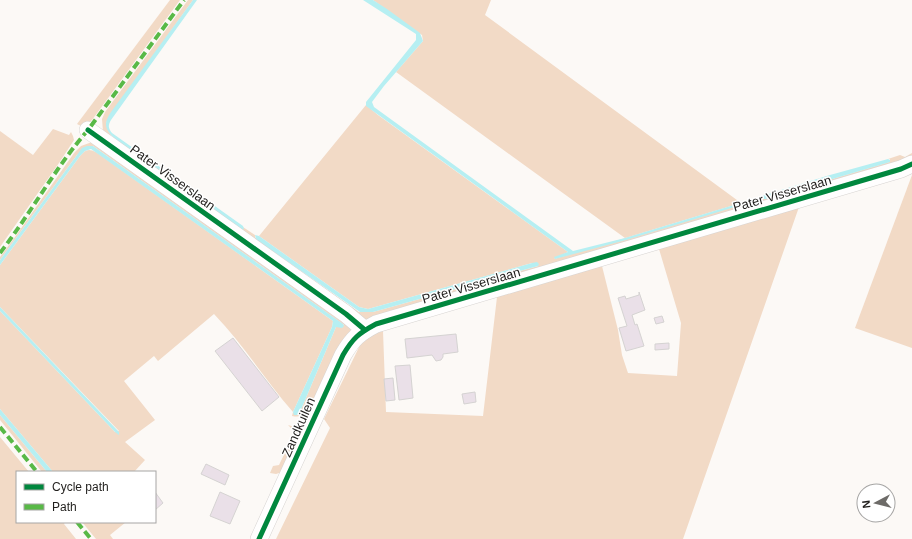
<svg xmlns="http://www.w3.org/2000/svg" width="912" height="539" font-family="Arial,sans-serif">
  <rect width="100%" height="100%" fill="#fcf9f6"/>
  <g fill="#f2dac6">
    <path d="M 170,0 L 180,0 L 92,120 L 83,127 L 77,124 Z"/>
    <path d="M 188,0 L 193,0 L 109,117 L 106,123 L 112,137 L 131,150 L 139,158 L 255,235 L 255,237 L 258,241 L 359,312 L 373,312 L 538,266 L 532,263 L 368,309 L 359,307 L 259,236 L 366,105 L 378,115 L 568,252 L 554,259 L 748,202 L 747,201 L 761,197 L 762,199 L 765,199 L 889,162 L 890,159 L 888,159 L 900,155 L 905,157 L 912,153 L 912,160 L 363,321 L 103,132 L 102,119 L 105,112 Z"/>
    <path d="M 373,0 L 491,0 L 485,15 L 741,203 L 625,238 L 396,72 L 423,41 L 422,35 Z"/>
    <path d="M 53,129 L 69,135 L 71,132 L 73,136 L 74,140 L 59,163 L 0,247 L 0,131 L 33,155 Z"/>
    <path d="M 92,142 L 351,325 L 350,335 L 314,409 C 307,414 301,418 292,416 L 293,412 C 265,380 243,344 214,314 L 158,361 L 154,356 L 124,381 L 155,420 L 125,442 L 145,460 L 134,472 L 53,472 L 0,409 L 0,311 L 115,432 L 119,431 L 0,307 L 0,265 L 80,156 C 85,150 88,148 96,152 L 333,321 L 332,327 L 293,412 L 297,415 L 300,412 L 336,327 L 344,325 L 93,146 L 77,155 L 0,260 L 0,257 L 15,237 L 74,153 L 81,146 Z"/>
    <path d="M 912,175 L 912,348 L 855,328 Z"/>
    <path d="M 799,207 L 683,539 L 276,539 L 330,428 L 324,419 L 364,337 L 383,331 L 386,412 L 483,416 L 497,297 L 602,266 L 618,330 L 622,355 L 628,373 L 677,376 L 681,323 L 659,249 Z"/>
    <path d="M 0,415 L 47,472 L 42,472 L 0,420 Z"/>
    <path d="M 288,425 L 301,429 L 286,471 L 276,474 L 270,473 L 273,466 L 279,465 L 296,430 L 293,430 Z"/>
    <path d="M 0,437 L 29,472 L 17,472 L 17,522 L 65,522 L 64,524 L 76,539 L 0,539 Z"/>
    <path d="M 82,522 L 126,522 L 110,535 L 113,539 L 96,539 Z"/>
  </g>
  <g fill="#b6eff2">
    <path d="M 193,0 L 197,0 L 111,120 C 108,125 108,128 112,133 L 243,226 L 244,229 L 242,230 L 139,158 C 130,149 105,136 106,124 C 106,120 109,115 111,112 Z"/>
    <path d="M 363,0 L 373,0 L 387,9 L 420,33 L 423,41 L 384,86 L 372,102 L 374,107 L 573,251 L 625,238 L 747,201 L 748,203 L 626,240 L 555,259 L 554,257 L 568,252 L 366,106 L 366,102 L 416,40 L 416,34 Z"/>
    <path d="M 87,146 L 93,146 L 343,324 L 344,326 L 342,328 L 336,327 L 300,412 L 297,415 L 294,415 L 293,412 L 332,327 L 333,321 L 91,149 L 85,151 L 80,156 L 0,265 L 0,260 L 77,155 L 82,148 Z"/>
    <path d="M 888,159 L 890,160 L 890,162 L 765,199 L 761,199 L 762,196 L 830,175 Z"/>
    <path d="M 255,235 L 259,236 L 359,307 L 368,309 L 532,263 L 537,262 L 539,264 L 538,266 L 373,312 L 360,312 L 258,241 L 256,239 Z"/>
    <path d="M 0,307 L 119,432 L 119,435 L 115,432 L 0,311 Z"/>
    <path d="M 0,409 L 53,472 L 47,472 L 0,415 Z"/>
  </g>
  <g fill="#eae0e8" stroke="#d5d3d2">
    <path d="M 639,292 L 645,310 L 632,315 L 635,325 L 637,324 L 644,346 L 626,351 L 619,328 L 627,326 L 618,298 L 625,296 L 626,299 L 639,295 Z"/>
    <path d="M 662,316 L 664,322 L 656,324 L 654,318 Z"/>
    <path d="M 456,334 L 458,352 L 443,354 L 443,357 L 441,360 L 436,361 L 432,355 L 407,358 L 405,339 Z"/>
    <path d="M 233,338 L 279,397 L 262,411 L 215,351 Z"/>
    <path d="M 669,343 L 669,349 L 655,350 L 655,344 Z"/>
    <path d="M 410,365 L 413,398 L 399,400 L 395,366 Z"/>
    <path d="M 393,378 L 395,400 L 386,401 L 384,379 Z"/>
    <path d="M 475,392 L 476,402 L 464,404 L 462,394 Z"/>
    <path d="M 206,464 L 229,475 L 225,485 L 201,474 Z"/>
    <path d="M 155,492 L 163,503 L 155,510 Z"/>
    <path d="M 220,492 L 240,501 L 230,524 L 210,516 Z"/>
  </g>
  <g fill="none" stroke-linecap="round" stroke-linejoin="round">
    <defs>
      <g id="minor">
        <path d="M 88,130 L 346,314 L 365,330"/>
        <path d="M 259,539 L 343,355 C 353,338 359,333 376,324 L 901,169 L 912,164"/>
      </g>
    </defs>
    <use href="#minor" stroke="#d7d4d2" stroke-width="18"/>
    <use href="#minor" stroke="#fffefe" stroke-width="17"/>
    <g stroke="#58b947" stroke-width="4" stroke-dasharray="8 4" stroke-linecap="butt">
      <path d="M 0,253 C 31,213 55,168 88,130 L 184,0"/>
      <path d="M 0,427 L 37,472"/>
      <path d="M 77,522 L 91,539"/>
    </g>
    <defs>
      <g id="cycleway">
        <path d="M 88,130 L 346,314 L 365,330"/>
        <path d="M 259,539 L 343,355 C 353,338 359,333 376,324 L 901,169 L 912,164"/>
      </g>
    </defs>
    <use href="#cycleway" stroke="#fff" stroke-width="8"/>
    <use href="#cycleway" stroke="#00873e" stroke-width="5"/>
  </g>
  <g text-anchor="middle" stroke-width="3" stroke-linejoin="round" paint-order="stroke">
    <g font-size="13" fill="#201e1c" stroke="#fff">
      <text transform="translate(173 177) rotate(36)" y="5">Pater Visserslaan</text>
      <text transform="translate(782 193) rotate(-16)" y="5">Pater Visserslaan</text>
      <text transform="translate(471 285) rotate(-16)" y="5">Pater Visserslaan</text>
      <text transform="translate(298 427) rotate(-66)" y="5">Zandkuilen</text>
    </g>
  </g>
  <rect x="16" y="471" width="140" height="52" fill="#ffffff" stroke="#a6a5a4"/>
  <rect x="24" y="484" width="20" height="6" fill="#00873e" stroke="#a6a5a4"/>
  <text x="52" y="491" font-size="12" fill="#201e1c">Cycle path</text>
  <rect x="24" y="504" width="20" height="6" fill="#58b947" stroke="#a6a5a4"/>
  <text x="52" y="511" font-size="12" fill="#201e1c">Path</text>
  <g transform="translate(876 503) rotate(263)"><circle r="19" fill="#ffffff" stroke="#a6a5a4"/>
  <path d="M0-3L7 15L0 10L-7 15Z" fill="#6d6b68"/>
  <text y="-6" font-size="11" font-weight="bold" text-anchor="middle" fill="#201e1c">N</text>
  </g>
</svg>
